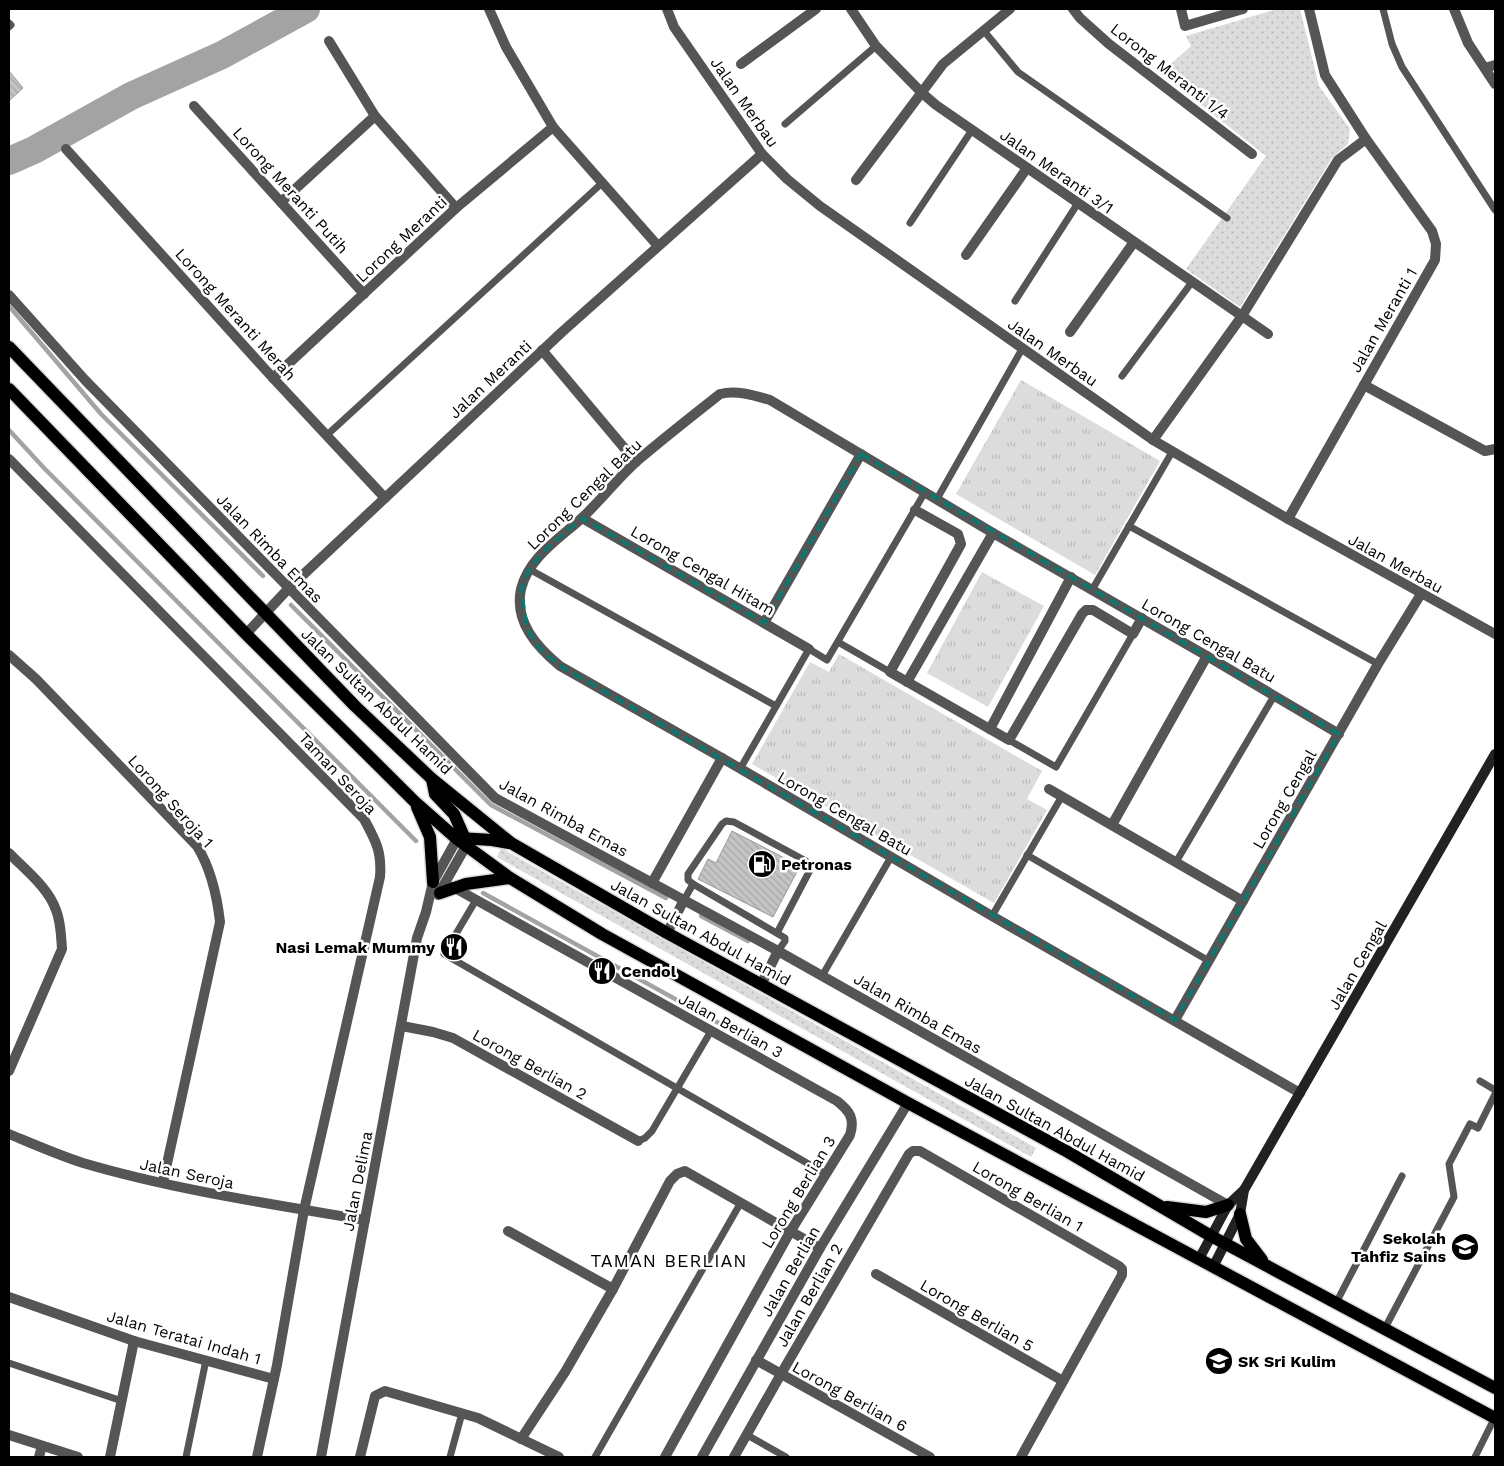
<svg xmlns="http://www.w3.org/2000/svg" width="1504" height="1466" font-family="'Work Sans',sans-serif">
  <defs>
    <pattern id="grass-dots" width="8" height="8" patternUnits="userSpaceOnUse" patternTransform="scale(1.25)"><rect width="8" height="8" fill="#dcdcdc"/><path d="M2 2h.1M6 6h.1" fill="none" stroke="#bbb" stroke-width="1.8" stroke-linecap="round"/></pattern>
    <pattern id="park-tufts" width="24" height="20" patternUnits="userSpaceOnUse" patternTransform="scale(1.25)"><rect width="24" height="20" fill="#dcdcdc"/><path d="M3 7l-1-3M5 7V3M7 7l1-3M15 17l-1-3M17 17v-4M19 17l1-3" fill="none" stroke="#bbb"/></pattern>
    <pattern id="building-back-hatch" width="6" height="6" patternUnits="userSpaceOnUse" patternTransform="scale(1.25)"><rect width="6" height="6" fill="#c4c4c4"/><path d="M-1 5l2 2M0 0l6 6M5-1l2 2" fill="none" stroke="#a7a7a7"/></pattern>
  </defs>
  <rect width="100%" height="100%" fill="#fff"/>
  <g fill="url(#grass-dots)">
    <path d="M 1277,9 L 1300,9 L 1319,86 L 1350,129 L 1348,144 L 1332,158 L 1240,307 L 1186,269 L 1266,156 L 1161,73 L 1191,46 L 1186,36 Z"/>
    <path d="M 501,848 L 1036,1148 L 1031,1157 L 497,857 Z"/>
  </g>
  <g fill="url(#park-tufts)">
    <path d="M 1021,380 L 1160,461 L 1095,575 L 956,494 Z"/>
    <path d="M 982,572 L 1044,606 L 988,707 L 927,673 Z"/>
    <path d="M 839,654 L 1042,771 L 1027,799 L 1047,810 L 994,903 L 752,764 L 810,662 L 829,672 Z"/>
  </g>
  <g fill="none" stroke-linecap="round" stroke-linejoin="round">
    <g stroke="#a3a3a3" stroke-width="4.5">
      <path d="M 9,306 L 101,414 L 263,576"/>
      <path d="M 9,430 L 44,468 L 416,841"/>
      <path d="M 291,605 L 491,805 L 666,898"/>
      <path d="M 483,893 L 735,1032"/>
      <path d="M 701,916 L 748,941"/>
    </g>
    <path stroke="#a3a3a3" stroke-width="28" d="M 9,161 L 34,150 L 131,96 L 222,55 L 306,9"/>
  </g>
  <g fill="url(#building-back-hatch)" stroke="#999">
    <path d="M 9,71 L 23,88 L 9,101 Z"/>
    <path d="M 732,831 L 800,866 L 773,917 L 698,879 L 708,859 L 716,863 Z"/>
  </g>
  <g fill="none" stroke-linecap="round" stroke-linejoin="round">
    <defs>
      <g id="primary">
        <path d="M 9,347 L 355,706 L 432,779 L 511,843 L 667,933 L 1068,1152 L 1211,1236 L 1495,1388"/>
        <path d="M 9,389 L 246,634 L 415,802 L 457,839 L 510,878 L 602,934 L 908,1103 L 1495,1418"/>
        <path d="M 432,779 L 435,794 L 454,814 L 466,841 L 466,846"/>
        <path d="M 417,807 L 430,837 L 433,882"/>
        <path d="M 459,838 L 492,840 L 509,843"/>
        <path d="M 440,893 L 466,884 L 510,878"/>
        <path d="M 1167,1207 L 1206,1212 L 1228,1205"/>
        <path d="M 1240,1214 L 1246,1239 L 1262,1260"/>
      </g>
    </defs>
    <use href="#primary" stroke="#dbdbdb" stroke-width="15"/>
    <g stroke="#555" stroke-width="7">
      <path d="M 1383,9 L 1392,44 L 1402,67 L 1495,210"/>
      <path d="M 9,23 L 11,25 L 9,27"/>
      <path d="M 984,31 L 1018,72 L 1227,218"/>
      <path d="M 785,124 L 876,46"/>
      <path d="M 910,223 L 972,130"/>
      <path d="M 1015,301 L 1078,203"/>
      <path d="M 1122,376 L 1192,282"/>
      <path d="M 327,435 L 602,183"/>
      <path d="M 937,499 L 1022,349"/>
      <path d="M 1129,526 L 1378,664"/>
      <path d="M 529,569 L 776,706"/>
      <path d="M 1092,590 L 1172,452"/>
      <path d="M 838,642 L 890,672"/>
      <path d="M 1009,740 L 1056,767 L 1133,634"/>
      <path d="M 740,769 L 809,649 L 827,660 L 925,492"/>
      <path d="M 1027,855 L 1209,961"/>
      <path d="M 1176,862 L 1274,696"/>
      <path d="M 693,884 L 688,880 L 688,874 L 722,824 L 726,821 L 734,822 L 806,861 L 809,865 L 809,872 L 777,933"/>
      <path d="M 476,900 L 444,954 L 826,1174"/>
      <path d="M 684,900 L 693,884 L 785,938 L 785,941 L 778,951"/>
      <path d="M 992,916 L 1062,796"/>
      <path d="M 822,976 L 891,857"/>
      <path d="M 1480,1081 L 1495,1090"/>
      <path d="M 638,1141 L 645,1138 L 652,1131 L 711,1031"/>
      <path d="M 1336,1303 L 1402,1176"/>
      <path d="M 1385,1328 L 1454,1197 L 1449,1164 L 1470,1124 L 1478,1128 L 1495,1094"/>
      <path d="M 9,1363 L 122,1401"/>
      <path d="M 747,1435 L 786,1457"/>
      <path d="M 186,1457 L 206,1360"/>
      <path d="M 450,1457 L 462,1413"/>
      <path d="M 595,1457 L 740,1204"/>
      <path d="M 1475,1457 L 1495,1417"/>
    </g>
    <g stroke="#555" stroke-width="10">
      <path d="M 489,9 L 506,47 L 553,127 L 658,246"/>
      <path d="M 667,9 L 674,27 L 762,154 L 787,179 L 820,206 L 1153,440 L 1288,519 L 1495,634"/>
      <path d="M 851,9 L 876,46 L 922,93 L 936,105 L 1268,334"/>
      <path d="M 1073,9 L 1080,18 L 1109,44 L 1252,154"/>
      <path d="M 1181,9 L 1185,26 L 1243,9"/>
      <path d="M 1454,9 L 1468,43 L 1495,84"/>
      <path d="M 329,41 L 375,116 L 456,208"/>
      <path d="M 741,64 L 816,9"/>
      <path d="M 1485,68 L 1495,65"/>
      <path d="M 194,106 L 364,294"/>
      <path d="M 66,149 L 273,378 L 385,498"/>
      <path d="M 856,180 L 943,64 L 1010,9"/>
      <path d="M 281,202 L 375,116"/>
      <path d="M 966,255 L 1027,168"/>
      <path d="M 9,295 L 85,380 L 495,798 L 778,951 L 1228,1205"/>
      <path d="M 1070,332 L 1134,242"/>
      <path d="M 542,350 L 636,462"/>
      <path d="M 273,378 L 456,208 L 553,127"/>
      <path d="M 1364,385 L 1485,451 L 1495,449"/>
      <path d="M 1153,440 L 1242,316 L 1338,160 L 1366,139"/>
      <path d="M 9,459 L 364,819 C 376,841 382,852 380,877 L 304,1210 L 277,1365 L 257,1457"/>
      <path d="M 915,510 L 958,534 L 961,544 L 890,672 L 1009,740 L 1082,614 L 1086,610 L 1093,610 L 1133,634 L 1142,618"/>
      <path d="M 582,518 L 809,649"/>
      <path d="M 1288,519 L 1435,260 L 1436,244 L 1432,231 L 1366,139 L 1325,75 L 1309,9"/>
      <path d="M 764,623 L 861,454"/>
      <path d="M 246,634 L 289,588 L 562,332 L 762,154"/>
      <path d="M 9,655 L 36,679 L 197,846 C 211,869 217,895 220,922 L 163,1182"/>
      <path d="M 907,682 L 993,533"/>
      <path d="M 990,729 L 1071,577"/>
      <path d="M 1049,789 L 1243,901"/>
      <path d="M 1112,825 L 1207,656"/>
      <path d="M 9,853 C 25,870 48,887 56,910 C 61,922 61,936 62,949 L 9,1071"/>
      <path d="M 652,883 L 722,758"/>
      <path d="M 453,887 L 837,1101 C 850,1111 855,1119 850,1135 L 790,1232 L 665,1457"/>
      <path d="M 438,895 L 466,846"/>
      <path d="M 667,933 L 684,900"/>
      <path d="M 761,985 L 778,951"/>
      <path d="M 1175,1020 L 1378,664 L 1421,594"/>
      <path d="M 402,1026 L 433,1032 L 453,1038 L 638,1141"/>
      <path d="M 1300,1093 L 992,916 L 722,758 L 560,666 C 537,647 514,622 521,589 C 529,557 559,539 582,518 C 601,500 617,479 637,461 C 664,438 692,416 720,394 C 737,390 753,395 770,400 L 993,533 L 1207,656 L 1339,734"/>
      <path d="M 9,1134 C 33,1144 58,1155 83,1163 C 175,1190 271,1204 365,1220"/>
      <path d="M 508,1231 L 613,1289"/>
      <path d="M 876,1274 L 1063,1381"/>
      <path d="M 9,1297 L 134,1341 L 274,1379"/>
      <path d="M 756,1360 L 930,1457"/>
      <path d="M 9,1435 L 78,1457"/>
      <path d="M 521,1439 L 565,1372 L 613,1289 L 670,1181 L 677,1174 L 685,1171 L 820,1248"/>
      <path d="M 39,1457 L 42,1446"/>
      <path d="M 110,1457 L 134,1341"/>
      <path d="M 321,1457 L 417,938 L 426,912 L 433,882 L 457,839"/>
      <path d="M 360,1457 L 375,1396 L 385,1391 L 478,1418 L 559,1457"/>
      <path d="M 702,1457 L 820,1248 L 908,1103"/>
      <path d="M 734,1457 L 781,1374 L 909,1154 L 913,1151 L 920,1151 L 1119,1266 L 1122,1269 L 1122,1275 L 1021,1457"/>
    </g>
    <g stroke="#222" stroke-width="10">
      <path d="M 1199,1259 L 1228,1205 L 1244,1190 L 1495,754"/>
      <path d="M 1213,1267 L 1240,1214 L 1244,1190"/>
    </g>
    <use href="#primary" stroke="#000" stroke-width="12"/>
  </g>
  <path fill="none" stroke="#0f766e" stroke-width="4" stroke-dasharray="10 6" stroke-linejoin="round" d="M 861,454 L 1339,734 L 1175,1020 L 560,666 L 541,650 L 527,630 L 521,590 L 529,569 L 547,548 L 582,518 L 764,623 Z"/>
  <defs>
    <symbol id="fuel-disc" viewBox="-11 -11 22 22"><circle r="9.5" fill="#000" stroke="#fff"/><path d="M-5.5-6h7V0h2V4h1.3V-2.5L3-4.5l.8-.8L6-3V5H2.5V1h-1V6h-7ZM-4.2-4.7v3.2H.2V-4.7Z" fill="#fff"/></symbol>
    <symbol id="restaurant-disc" viewBox="-11 -11 22 22"><circle r="9.5" fill="#000" stroke="#fff"/><path d="M-5-6h1v4h1v-4h1v4h1v-4h1v5L-1.5 .5V6h-2V.5L-5-1ZM5-6V6H3V1.5H1.5Q1.5-4 5-6Z" fill="#fff"/></symbol>
    <symbol id="school-disc" viewBox="-11 -11 22 22"><circle r="9.5" fill="#000" stroke="#fff"/><path d="M0-5L7-2L0 1L-7-2ZM-4 1L0 2.5L4 1V4Q0 6-4 4Z" fill="#fff"/></symbol>
  </defs>
  <g fill-rule="evenodd">
    <use href="#fuel-disc" x="746" y="848" width="32" height="32"/>
    <use href="#restaurant-disc" x="438" y="931" width="32" height="32"/>
    <use href="#restaurant-disc" x="586" y="955" width="32" height="32"/>
    <use href="#school-disc" x="1449" y="1231" width="32" height="32"/>
    <use href="#school-disc" x="1203" y="1345" width="32" height="32"/>
  </g>
  <g text-anchor="middle" stroke-width="5" stroke-linejoin="round" paint-order="stroke">
    <g font-size="16" fill="#000" stroke="#fff">
      <text transform="translate(1170 71) rotate(38)" y="6">Lorong Meranti 1/4</text>
      <text transform="translate(745 102) rotate(55)" y="6">Jalan Merbau</text>
      <text transform="translate(1057 171) rotate(35)" y="6">Jalan Meranti 3/1</text>
      <text transform="translate(291 190) rotate(48)" y="6">Lorong Meranti Putih</text>
      <text transform="translate(401 239) rotate(-43)" y="6">Lorong Meranti</text>
      <text transform="translate(236 314) rotate(48)" y="6">Lorong Meranti Merah</text>
      <text transform="translate(1383 320) rotate(-60)" y="6">Jalan Meranti 1</text>
      <text transform="translate(1053 352) rotate(35)" y="6">Jalan Merbau</text>
      <text transform="translate(490 379) rotate(-43)" y="6">Jalan Meranti</text>
      <text transform="translate(584 494) rotate(-44)" y="6">Lorong Cengal Batu</text>
      <text transform="translate(270 548) rotate(46)" y="6">Jalan Rimba Emas</text>
      <text transform="translate(1396 563) rotate(29)" y="6">Jalan Merbau</text>
      <text transform="translate(703 570) rotate(30)" y="6">Lorong Cengal Hitam</text>
      <text transform="translate(1209 640) rotate(30)" y="6">Lorong Cengal Batu</text>
      <text transform="translate(377 701) rotate(44)" y="6">Jalan Sultan Abdul Hamid</text>
      <text transform="translate(338 773) rotate(47)" y="6">Taman Seroja</text>
      <text transform="translate(1284 799) rotate(-60)" y="6">Lorong Cengal</text>
      <text transform="translate(171 801) rotate(48)" y="6">Lorong Seroja 1</text>
      <text transform="translate(845 813) rotate(30)" y="6">Lorong Cengal Batu</text>
      <text transform="translate(564 817) rotate(29)" y="6">Jalan Rimba Emas</text>
      <text transform="translate(701 932) rotate(29)" y="6">Jalan Sultan Abdul Hamid</text>
      <text transform="translate(1357 965) rotate(-60)" y="6">Jalan Cengal</text>
      <text transform="translate(918 1013) rotate(30)" y="6">Jalan Rimba Emas</text>
      <text transform="translate(731 1025) rotate(29)" y="6">Jalan Berlian 3</text>
      <text transform="translate(530 1064) rotate(29)" y="6">Lorong Berlian 2</text>
      <text transform="translate(1055 1128) rotate(29)" y="6">Jalan Sultan Abdul Hamid</text>
      <text transform="translate(187 1173) rotate(12)" y="6">Jalan Seroja</text>
      <text transform="translate(357 1181) rotate(-79)" y="6">Jalan Delima</text>
      <text transform="translate(798 1192) rotate(-59)" y="6">Lorong Berlian 3</text>
      <text transform="translate(1028 1196) rotate(30)" y="6">Lorong Berlian 1</text>
      <text transform="translate(790 1271) rotate(-60)" y="6">Jalan Berlian</text>
      <text transform="translate(809 1295) rotate(-60)" y="6">Jalan Berlian 2</text>
      <text transform="translate(977 1315) rotate(30)" y="6">Lorong Berlian 5</text>
      <text transform="translate(184 1337) rotate(16)" y="6">Jalan Teratai Indah 1</text>
      <text transform="translate(850 1396) rotate(29)" y="6">Lorong Berlian 6</text>
    </g>
    <g font-size="16" font-weight="bold" fill="#000" stroke="#fff" text-anchor="start">
      <text x="781" y="870">Petronas</text>
      <text x="435" y="953" text-anchor="end">Nasi Lemak Mummy</text>
      <text x="621" y="977">Cendol</text>
      <text x="1446" y="1244" text-anchor="end">Sekolah<tspan x="1446" dy="18">Tahfiz Sains</tspan></text>
      <text x="1238" y="1367">SK Sri Kulim</text>
    </g>
    <g font-size="18" letter-spacing="1" fill="#000" stroke="#fff">
      <text x="669" y="1267">TAMAN BERLIAN</text>
    </g>
  </g>
  <rect width="1504" height="1466" fill="none" stroke="#000000" stroke-width="20"/>
</svg>
